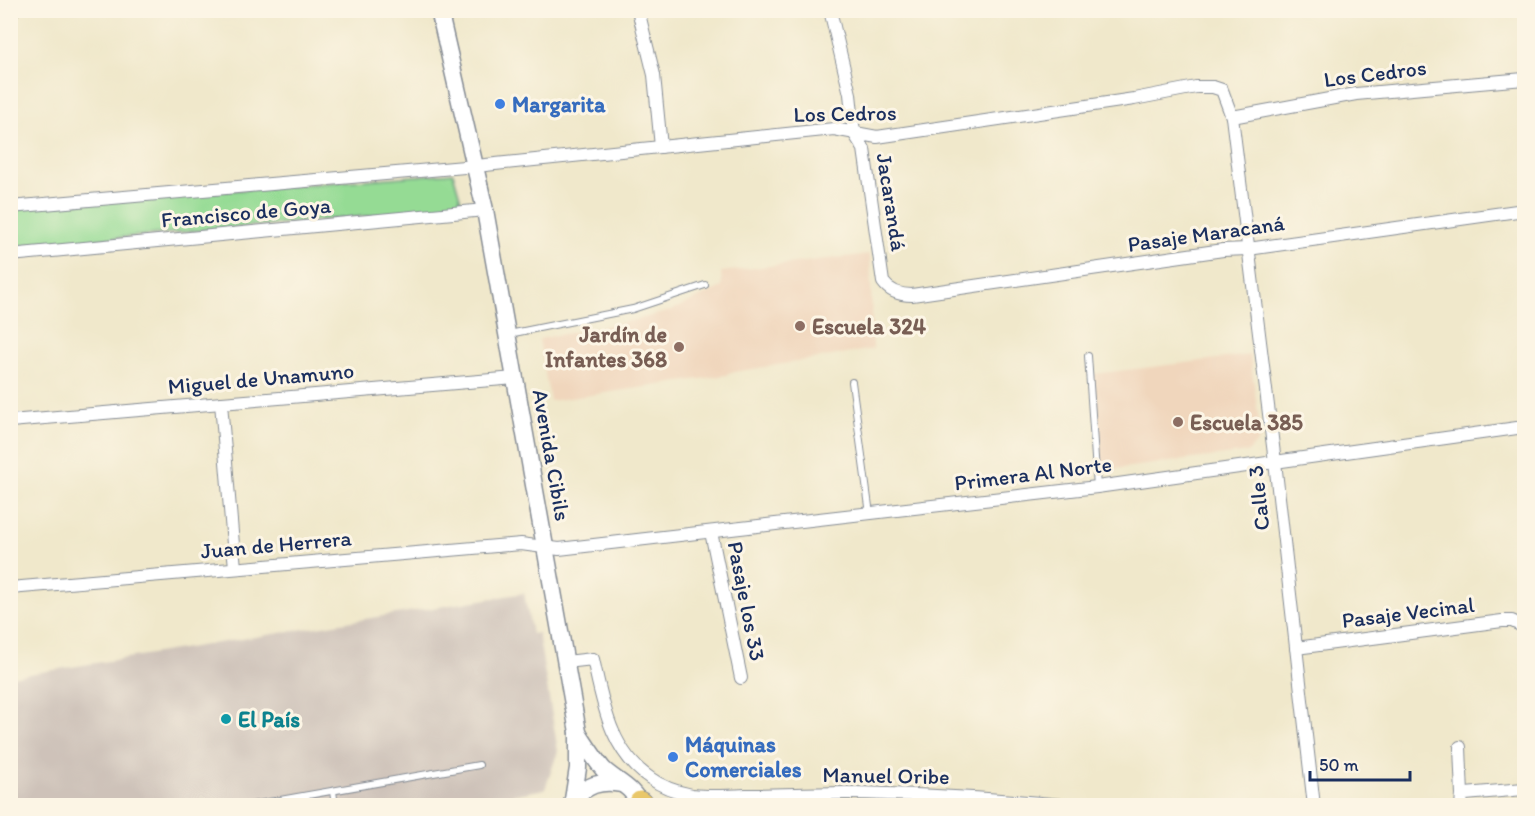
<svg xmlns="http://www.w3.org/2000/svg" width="1535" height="816" font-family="Itim,sans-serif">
  <rect width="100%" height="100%" fill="#fcf5e5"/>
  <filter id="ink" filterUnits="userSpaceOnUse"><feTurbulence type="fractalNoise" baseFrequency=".0167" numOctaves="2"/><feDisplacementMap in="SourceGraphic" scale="12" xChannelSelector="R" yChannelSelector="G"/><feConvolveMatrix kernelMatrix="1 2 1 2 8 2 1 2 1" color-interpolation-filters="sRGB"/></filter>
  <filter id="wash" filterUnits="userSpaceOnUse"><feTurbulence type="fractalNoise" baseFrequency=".008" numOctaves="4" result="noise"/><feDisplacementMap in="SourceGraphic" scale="24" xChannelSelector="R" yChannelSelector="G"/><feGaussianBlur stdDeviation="1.35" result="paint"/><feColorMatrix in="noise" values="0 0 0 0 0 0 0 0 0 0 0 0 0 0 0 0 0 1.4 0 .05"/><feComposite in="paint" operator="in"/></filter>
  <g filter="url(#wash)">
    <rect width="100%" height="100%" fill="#f0e8cb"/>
    <g fill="#f0d6bc">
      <path d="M 870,254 L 873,349 L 728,373 L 727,375 L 550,401 L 539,339 L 636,320 L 670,311 L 722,287 L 721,272 Z"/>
      <path d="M 1250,355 L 1261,438 L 1248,452 L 1106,470 L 1101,465 L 1094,374 Z"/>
    </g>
    <path fill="#cec2b9" d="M 524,593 L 532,634 L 538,633 L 558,751 L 545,789 L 454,806 L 11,806 L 11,677 Z"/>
    <path fill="#95db94" stroke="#588579" stroke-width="1.5" d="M 453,173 L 461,201 L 459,208 L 11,247 L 11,208 Z"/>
  </g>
  <g filter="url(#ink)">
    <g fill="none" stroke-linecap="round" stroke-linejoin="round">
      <defs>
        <g id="service">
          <path d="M 509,334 L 633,309 L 705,285"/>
          <path d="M 1088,356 L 1097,487"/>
          <path d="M 852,382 L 870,514"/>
          <path d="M 333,791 L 335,806"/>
          <path d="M 246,806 L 479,765"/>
        </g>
        <g id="minor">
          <path d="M 638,10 L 654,75 L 661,147"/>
          <path d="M 830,10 L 850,94 L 854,133 L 864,149 L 883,282 C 890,292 900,295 912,295 L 1223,250 L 1248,249 L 1524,210"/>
          <path d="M 10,11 L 14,10"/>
          <path d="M 1232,117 L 1356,94 L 1524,79"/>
          <path d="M 10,207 L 476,166 L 834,129 L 877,137 L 1134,99 L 1196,87 L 1213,87 L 1222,90 L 1232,117 L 1275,462 L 1314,806"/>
          <path d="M 10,255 L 485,210"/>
          <path d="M 221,403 L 235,568"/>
          <path d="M 10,421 L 515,378"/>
          <path d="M 711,532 L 741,678"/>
          <path d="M 10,588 L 521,544 L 559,549 L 1097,487 L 1524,427"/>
          <path d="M 1296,648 L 1502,621 L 1512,621 L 1524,627"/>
          <path d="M 566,662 L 593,659 C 603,703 610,751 650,778 C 662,787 677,792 692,795 C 709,797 729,796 746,795 C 780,795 813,793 846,793 C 922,794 998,799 1073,806"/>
          <path d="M 1460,747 L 1462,795"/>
          <path d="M 1461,806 L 1462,795 L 1465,794 L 1524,789"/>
        </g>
        <g id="tertiary">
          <path d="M 439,10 L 485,210 L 578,732 L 578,768 L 572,806"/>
          <path d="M 578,733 C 586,745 594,758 603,769 C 615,781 635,788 640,806"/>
          <path d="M 573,800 C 587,785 600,780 621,784"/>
        </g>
        <path id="trunk" d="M 640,802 L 645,806"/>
      </defs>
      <use href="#service" stroke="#868c94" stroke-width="8"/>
      <use href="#minor" stroke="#868c94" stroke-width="14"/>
      <use href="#tertiary" stroke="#868c94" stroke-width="19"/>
      <use href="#trunk" stroke="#868c94" stroke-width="23"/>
      <use href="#service" stroke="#fff" stroke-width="6"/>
      <use href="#minor" stroke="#fff" stroke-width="12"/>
      <use href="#tertiary" stroke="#fff" stroke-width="16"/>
      <use href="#trunk" stroke="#e9c769" stroke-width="21"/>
    </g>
  </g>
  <g fill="#3f7fe0" stroke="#fcf5e5" stroke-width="2">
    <circle cx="500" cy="104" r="6"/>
    <circle cx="673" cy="757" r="6"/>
  </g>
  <g fill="#8d6e63" stroke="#fcf5e5" stroke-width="2">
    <circle cx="800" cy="326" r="6"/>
    <circle cx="679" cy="347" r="6"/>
    <circle cx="1178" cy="422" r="6"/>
  </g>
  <circle fill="#0f9aa8" stroke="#fcf5e5" stroke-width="2" cx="226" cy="719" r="6"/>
  <g text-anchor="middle" stroke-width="6" stroke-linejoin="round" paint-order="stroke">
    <g font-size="22" fill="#1b2f5e" stroke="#fcf5e5">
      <text transform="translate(1375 73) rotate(-7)" y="8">Los Cedros</text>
      <text transform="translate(845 113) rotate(-1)" y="8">Los Cedros</text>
      <text transform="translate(892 202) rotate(81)" y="8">Jacarandá</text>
      <text transform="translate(246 212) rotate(-5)" y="8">Francisco de Goya</text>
      <text transform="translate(1206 233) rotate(-8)" y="8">Pasaje Maracaná</text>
      <text transform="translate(261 378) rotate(-5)" y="8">Miguel de Unamuno</text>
      <text transform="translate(552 455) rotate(80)" y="8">Avenida Cibils</text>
      <text transform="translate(1033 473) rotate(-7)" y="8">Primera Al Norte</text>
      <text transform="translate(1258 498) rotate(-96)" y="8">Calle 3</text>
      <text transform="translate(276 544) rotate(-5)" y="8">Juan de Herrera</text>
      <text transform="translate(747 601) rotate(79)" y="8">Pasaje los 33</text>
      <text transform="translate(1408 612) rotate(-7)" y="8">Pasaje Vecinal</text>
      <text transform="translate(886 775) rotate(1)" y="8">Manuel Oribe</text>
    </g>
    <g font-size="22" font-weight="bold" fill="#366cbe" stroke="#fcf5e5" text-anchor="start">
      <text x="512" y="112">Margarita</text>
      <text x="685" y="752">Máquinas<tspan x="685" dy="25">Comerciales</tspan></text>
    </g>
    <g font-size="22" font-weight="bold" fill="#785e54" stroke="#fcf5e5" text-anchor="start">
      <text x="812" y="334">Escuela 324</text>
      <text x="667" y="342" text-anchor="end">Jardín de<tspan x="667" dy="25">Infantes 368</tspan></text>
      <text x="1190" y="430">Escuela 385</text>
    </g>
    <g font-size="22" font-weight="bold" fill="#0d838f" stroke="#fcf5e5" text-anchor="start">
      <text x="238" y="727">El País</text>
    </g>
  </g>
  <rect width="1535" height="816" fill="none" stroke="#fcf5e5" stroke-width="36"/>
  <path d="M1310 771v9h100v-9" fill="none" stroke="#1b2f5e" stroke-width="3"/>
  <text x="1319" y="771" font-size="18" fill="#1b2f5e" stroke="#fcf5e5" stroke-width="4.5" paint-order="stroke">50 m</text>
</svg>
